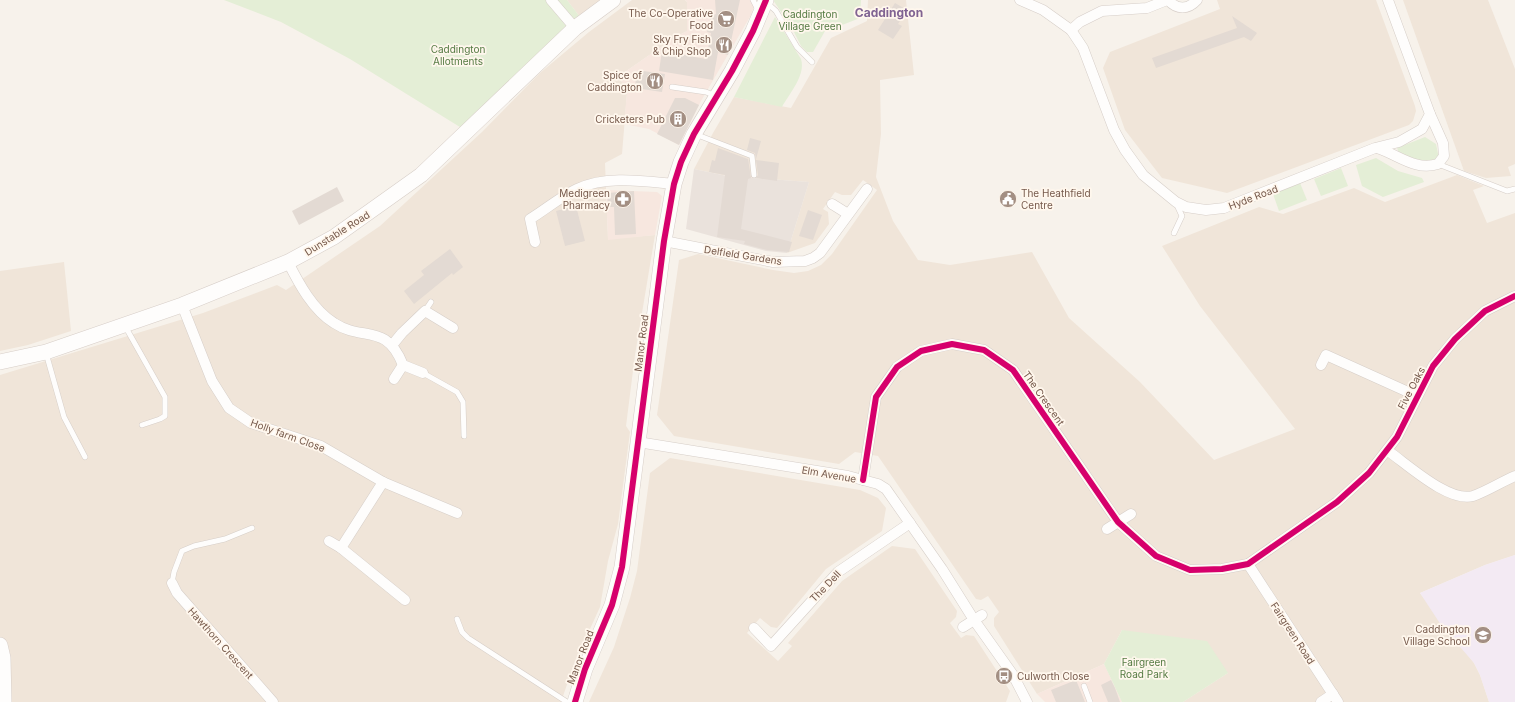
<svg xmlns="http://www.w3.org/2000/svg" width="1515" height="702" font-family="Inter,sans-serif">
  <rect width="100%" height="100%" fill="#f7f2eb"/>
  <g fill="#f0e5d9">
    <path d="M 567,0 L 602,0 L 580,17 Z"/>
    <path d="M 632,0 L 685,0 L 687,2 L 687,31 L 677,36 L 619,76 L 627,93 L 622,154 L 605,163 L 608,239 L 655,235 L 635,355 L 626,426 L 630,432 L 618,524 L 608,561 L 600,607 L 574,664 L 561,702 L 0,702 L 0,375 L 203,313 L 277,285 L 286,290 L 380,226 L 482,132 L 540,73 L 589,32 Z"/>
    <path d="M 868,0 L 906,0 L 914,75 L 880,80 L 881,134 L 876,177 L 893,221 L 918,260 L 950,265 L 1032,252 L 1069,318 L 1140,382 L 1214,460 L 1295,429 L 1200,306 L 1162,246 L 1259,207 L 1283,214 L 1354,188 L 1385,202 L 1457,175 L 1484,186 L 1473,190 L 1487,223 L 1515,213 L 1515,555 L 1485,565 L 1420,593 L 1474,663 L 1480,675 L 1489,702 L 1183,702 L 1228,673 L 1122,630 L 1104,664 L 1037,694 L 994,626 L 994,618 L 999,612 L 988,596 L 981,600 L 976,599 L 878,456 L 855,452 L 839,464 L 674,436 L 657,415 L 679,260 L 698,254 L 773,270 L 794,273 L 808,271 L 821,265 L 832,254 L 877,190 L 863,180 L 851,195 L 842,195 L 835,192 L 823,209 L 828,212 L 829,224 L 815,243 L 787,253 L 809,182 L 727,176 L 694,169 L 713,133 L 734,97 L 791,108 L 831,38 L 867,21 Z"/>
    <path d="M 1217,0 L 1376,0 L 1415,106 L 1416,111 L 1413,121 L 1409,125 L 1227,193 L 1162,178 L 1125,130 L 1103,68 L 1110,52 L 1220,9 Z"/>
    <path d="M 1403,0 L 1488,0 L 1515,69 L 1515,164 L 1508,167 L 1511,176 L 1486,178 L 1464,171 Z"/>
    <path d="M 64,262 L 71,331 L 28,345 L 0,351 L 0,271 Z"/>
    <path d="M 670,458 L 860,490 L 878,498 L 886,508 L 882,531 L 826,569 L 777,628 L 771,627 L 760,618 L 747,633 L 778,661 L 792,646 L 788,643 L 842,581 L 892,546 L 915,549 L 957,611 L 956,617 L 950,623 L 961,638 L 966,635 L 974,636 L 1010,691 L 1006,702 L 589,702 L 614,647 L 630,598 L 637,571 L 650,473 Z"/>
  </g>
  <g fill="#f7e7df">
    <path d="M 685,0 L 756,0 L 751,15 L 701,101 L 679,145 L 649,129 L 624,124 L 627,93 L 619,76 L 677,36 L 687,31 L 687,2 Z"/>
    <path d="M 606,190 L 657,192 L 662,196 L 655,235 L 608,240 Z"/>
    <path d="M 1104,664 L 1122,702 L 1045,702 L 1037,694 Z"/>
  </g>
  <path fill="#eae2dc" d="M 694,169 L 727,176 L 809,182 L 787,253 L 766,251 L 686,229 Z"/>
  <path fill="#f3eaf3" d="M 1515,555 L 1515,702 L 1489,702 L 1480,675 L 1474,663 L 1441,625 L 1420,593 L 1485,565 Z"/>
  <g fill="#e4eed6">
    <path d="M 224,0 L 567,0 L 580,17 L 468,132 L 350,59 L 281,22 Z"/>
    <path d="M 773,0 L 861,0 L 860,18 L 837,27 L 829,24 L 813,52 L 807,52 L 801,46 L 792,28 Z"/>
    <path d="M 775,17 L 801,59 C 806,75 790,93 782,107 L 734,97 Z"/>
    <path d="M 1425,137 L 1436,144 L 1439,158 L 1419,164 L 1399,153 L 1397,148 Z"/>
    <path d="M 1376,158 L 1398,171 L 1422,178 L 1424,182 L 1383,197 L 1362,186 L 1356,165 Z"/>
    <path d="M 1341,168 L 1348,186 L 1321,196 L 1314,179 Z"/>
    <path d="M 1300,183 L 1307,200 L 1279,211 L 1273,194 Z"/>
    <path d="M 1122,630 L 1207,641 L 1228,673 L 1183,702 L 1122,702 L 1104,664 Z"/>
  </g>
  <g fill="#e3dad3">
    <path d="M 715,0 L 740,0 L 728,55 L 718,52 L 713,80 L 659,71 L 662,51 L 706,59 L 711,33 L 707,32 L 711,16 L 716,14 Z"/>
    <path d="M 895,3 L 907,10 L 898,24 L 902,26 L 893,39 L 878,30 Z"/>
    <path d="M 1232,16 L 1257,33 L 1251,41 L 1244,37 L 1156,68 L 1152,58 L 1237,28 Z"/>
    <path d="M 643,71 L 665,74 L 662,92 L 635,88 L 636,77 L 642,78 Z"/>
    <path d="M 675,98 L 685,98 L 699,105 L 679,145 L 657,134 Z"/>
    <path d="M 750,138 L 761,141 L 756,159 L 755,153 L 747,150 Z"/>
    <path d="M 718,148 L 748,159 L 751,178 L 748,179 L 741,229 L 792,242 L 789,252 L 767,250 L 744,244 L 745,241 L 717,237 L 725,175 L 709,172 L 712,160 L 715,161 Z"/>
    <path d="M 756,160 L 779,163 L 777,181 L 756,178 L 758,175 Z"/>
    <path d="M 337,187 L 344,201 L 299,225 L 292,211 Z"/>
    <path d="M 634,191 L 636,234 L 615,235 L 614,207 L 608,207 L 607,193 Z"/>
    <path d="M 576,206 L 585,241 L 565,246 L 556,211 Z"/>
    <path d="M 808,210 L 822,215 L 813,240 L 799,236 Z"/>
    <path d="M 450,249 L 463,267 L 453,275 L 452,273 L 414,304 L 404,291 L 424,275 L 421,271 Z"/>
    <path d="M 1076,680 L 1085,702 L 1056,702 L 1051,690 Z"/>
    <path d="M 1111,680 L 1115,688 L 1120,702 L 1108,702 L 1101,685 Z"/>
  </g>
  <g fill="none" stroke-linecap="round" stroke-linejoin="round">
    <defs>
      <g id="lane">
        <path d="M 753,0 L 758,10"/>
        <path d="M 767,3 L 776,11 L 797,47 L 812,62"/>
        <path d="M 672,87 L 706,92 L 716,96"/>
        <path d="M 695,134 L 752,156 L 754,175"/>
        <path d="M 1438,164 L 1507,191 L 1515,189"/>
        <path d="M 1174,233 L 1182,216 L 1176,203"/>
        <path d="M 425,311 L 431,302"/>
        <path d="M 125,326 L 165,397 L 165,416 L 160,419 L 142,425"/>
        <path d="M 46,353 L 64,417 L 85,457"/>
        <path d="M 423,373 L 457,392 L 463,402 L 464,436"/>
        <path d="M 172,583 L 174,572 L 182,551 L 194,546 L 225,539 L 252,528"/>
        <path d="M 457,619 L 462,632 L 468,638 L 567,702"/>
        <path d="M 1084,686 L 1090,702"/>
      </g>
      <g id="street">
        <path d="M 551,0 L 575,28"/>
        <path d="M 1020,0 L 1043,10 L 1071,30 L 1083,48 L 1114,130 L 1125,150 L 1143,175 L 1176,202 L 1186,207 L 1206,210 L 1224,208 L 1375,148 L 1399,142 L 1422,129 L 1430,114 L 1388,0"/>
        <path d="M 1168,0 C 1177,10 1188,10 1197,0"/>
        <path d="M 1071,30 L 1080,22 L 1102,11 L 1147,8 L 1167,0"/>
        <path d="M 1377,148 C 1399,155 1415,171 1438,164 L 1444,156 L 1443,143 L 1430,114"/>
        <path d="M 832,204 L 848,214"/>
        <path d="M 664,241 L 773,262 L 805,261 L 813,258 L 820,253 L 867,189"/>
        <path d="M 535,242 L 530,219 C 545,210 560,197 577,189 C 606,175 643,181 674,184"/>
        <path d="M 288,262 C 299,284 313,310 334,323 C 363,342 386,322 403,365 L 423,373"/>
        <path d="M 182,305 L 212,381 L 229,408 L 251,423 L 321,446 L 383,482 L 457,513"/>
        <path d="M 393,344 L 402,333 L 425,311 L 453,328"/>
        <path d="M 1321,365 L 1326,355 L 1417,396"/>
        <path d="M 394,379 L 403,365"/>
        <path d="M 638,442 L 848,476 L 878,484 L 886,489 L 942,569 L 974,620 L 1013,675 L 1027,702"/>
        <path d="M 1388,451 C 1407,464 1449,503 1473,496 C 1487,491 1501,482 1515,476"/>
        <path d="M 863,480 L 876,397 L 897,367 L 921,351 L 952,344 L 984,350 L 1013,370 L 1118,522 L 1156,556 L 1190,570 L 1222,569 L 1248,564 L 1337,502 L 1369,473 L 1397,437 L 1433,366 L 1455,339 L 1485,311 L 1515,296"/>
        <path d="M 383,482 L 341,548 L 405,600"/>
        <path d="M 1107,529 L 1131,514"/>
        <path d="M 329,541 L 341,548"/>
        <path d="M 1248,564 L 1338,702"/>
        <path d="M 172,583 L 177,593 L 273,702"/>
        <path d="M 963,627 L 982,615"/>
        <path d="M 754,628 L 771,646 L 838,572 L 910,523"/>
        <path d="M 1321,702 L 1333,694"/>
      </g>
      <g id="secondary">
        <path d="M 0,362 L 46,352 L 182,305 L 288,262 L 334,237 L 421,175 L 575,28 L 613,0"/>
        <path d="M 0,645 L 3,658 L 4,702"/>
        <path d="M 575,702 L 585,669 L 612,605 L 622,567 L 664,241 L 674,184 L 681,162 L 694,134 L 732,71 L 753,31 L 766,0"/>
      </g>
    </defs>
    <use href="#lane" stroke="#d6cec8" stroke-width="6"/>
    <use href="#street" stroke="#d6cec8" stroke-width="11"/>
    <use href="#secondary" stroke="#d7cec8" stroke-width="16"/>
    <use href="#lane" stroke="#fefdfc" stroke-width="5"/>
    <use href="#street" stroke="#fefdfc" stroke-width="10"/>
    <use href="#secondary" stroke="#fefdfc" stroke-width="15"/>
    <defs>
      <g id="cycleway">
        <path d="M 863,480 L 876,397 L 897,367 L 921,351 L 952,344 L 984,350 L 1013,370 L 1118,522 L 1156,556 L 1190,570 L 1222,569 L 1248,564 L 1337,502 L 1369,473 L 1397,437 L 1433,366 L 1455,339 L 1485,311 L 1515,296"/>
        <path d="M 575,702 L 585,669 L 612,605 L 622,567 L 664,241 L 674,184 L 681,162 L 694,134 L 732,71 L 753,31 L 766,0"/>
      </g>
    </defs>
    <use href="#cycleway" stroke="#fff7ed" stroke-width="8"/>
    <use href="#cycleway" stroke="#d6006c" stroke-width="6"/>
  </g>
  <defs>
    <symbol id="supermarket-disc" viewBox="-11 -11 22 22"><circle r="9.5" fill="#a38f83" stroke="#fff7ed"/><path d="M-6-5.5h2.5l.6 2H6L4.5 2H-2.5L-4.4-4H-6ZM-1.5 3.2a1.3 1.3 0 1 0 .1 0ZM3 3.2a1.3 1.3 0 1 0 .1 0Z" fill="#fff"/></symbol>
    <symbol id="restaurant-disc" viewBox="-11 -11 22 22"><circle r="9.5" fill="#a38f83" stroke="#fff7ed"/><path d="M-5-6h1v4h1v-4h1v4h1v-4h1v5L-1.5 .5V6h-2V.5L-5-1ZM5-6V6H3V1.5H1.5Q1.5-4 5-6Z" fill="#fff"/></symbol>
    <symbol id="building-disc" viewBox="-11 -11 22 22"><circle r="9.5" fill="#a38f83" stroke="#fff7ed"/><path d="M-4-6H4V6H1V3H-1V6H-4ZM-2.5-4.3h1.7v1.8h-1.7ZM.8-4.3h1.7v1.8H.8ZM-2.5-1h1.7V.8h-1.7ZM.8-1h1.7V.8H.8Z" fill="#fff"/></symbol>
    <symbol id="pharmacy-disc" viewBox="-11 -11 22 22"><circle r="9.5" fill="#a38f83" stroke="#fff7ed"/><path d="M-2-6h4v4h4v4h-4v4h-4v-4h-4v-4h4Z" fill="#fff"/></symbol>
    <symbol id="civic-disc" viewBox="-11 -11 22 22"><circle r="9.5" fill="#a38f83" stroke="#fff7ed"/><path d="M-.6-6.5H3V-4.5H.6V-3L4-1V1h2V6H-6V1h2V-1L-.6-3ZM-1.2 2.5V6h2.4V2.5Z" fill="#fff"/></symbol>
    <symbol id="school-disc" viewBox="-11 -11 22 22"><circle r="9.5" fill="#a38f83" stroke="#fff7ed"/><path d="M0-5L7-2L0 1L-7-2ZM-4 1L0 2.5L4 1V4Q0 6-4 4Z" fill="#fff"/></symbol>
    <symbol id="bus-disc" viewBox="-11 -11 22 22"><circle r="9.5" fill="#a38f83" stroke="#fff7ed"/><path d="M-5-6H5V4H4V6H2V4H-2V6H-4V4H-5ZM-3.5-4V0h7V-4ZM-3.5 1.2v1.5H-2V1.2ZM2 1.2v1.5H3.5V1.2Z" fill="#fff"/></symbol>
  </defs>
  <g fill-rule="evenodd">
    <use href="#supermarket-disc" x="716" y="9" width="20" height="20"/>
    <use href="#restaurant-disc" x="714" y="35" width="20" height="20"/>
    <use href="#restaurant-disc" x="645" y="71" width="20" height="20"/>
    <use href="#building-disc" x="668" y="109" width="20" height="20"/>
    <use href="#pharmacy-disc" x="613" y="189" width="20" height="20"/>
    <use href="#civic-disc" x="998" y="189" width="20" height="20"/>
    <use href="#school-disc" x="1473" y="625" width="20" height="20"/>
    <use href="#bus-disc" x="994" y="666" width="20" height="20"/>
  </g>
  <g text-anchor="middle" stroke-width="3.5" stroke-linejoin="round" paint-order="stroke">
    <g font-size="10" fill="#76594b" stroke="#fff7ed" text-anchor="end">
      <text x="713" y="17">The Co-Operative<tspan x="713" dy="12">Food</tspan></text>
      <text x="711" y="43">Sky Fry Fish<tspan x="711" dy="12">&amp; Chip Shop</tspan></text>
      <text x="642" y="79">Spice of<tspan x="642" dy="12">Caddington</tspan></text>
      <text x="665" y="123">Cricketers Pub</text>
      <text x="610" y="197">Medigreen<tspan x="610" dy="12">Pharmacy</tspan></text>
      <text x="1021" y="197" text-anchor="start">The Heathfield<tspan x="1021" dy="12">Centre</tspan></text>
      <text x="1470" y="633">Caddington<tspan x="1470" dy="12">Village School</tspan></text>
      <text x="1017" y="680" text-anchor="start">Culworth Close</text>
    </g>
    <g font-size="10" fill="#557b43" stroke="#fff7ed">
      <text x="810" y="18">Caddington<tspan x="810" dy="12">Village Green</tspan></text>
      <text x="458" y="53">Caddington<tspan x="458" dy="12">Allotments</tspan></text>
      <text x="1144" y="666">Fairgreen<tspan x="1144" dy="12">Road Park</tspan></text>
    </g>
    <g font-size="10" fill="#76594b" stroke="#fff7ed">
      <text transform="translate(1253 197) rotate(-21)" y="4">Hyde Road</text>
      <text transform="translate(337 233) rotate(-32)" y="4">Dunstable Road</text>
      <text transform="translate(743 255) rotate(9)" y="4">Delfield Gardens</text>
      <text transform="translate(641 343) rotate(-83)" y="4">Manor Road</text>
      <text transform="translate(1411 388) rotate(-62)" y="4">Five Oaks</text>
      <text transform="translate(1044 398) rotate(55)" y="4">The Crescent</text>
      <text transform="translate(288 435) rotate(20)" y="4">Holly farm Close</text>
      <text transform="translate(829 474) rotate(10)" y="4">Elm Avenue</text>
      <text transform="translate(825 586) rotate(-46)" y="4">The Dell</text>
      <text transform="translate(1293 633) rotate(57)" y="4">Fairgreen Road</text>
      <text transform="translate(221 643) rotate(48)" y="4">Hawthorn Crescent</text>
      <text transform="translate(580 657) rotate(-69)" y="4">Manor Road</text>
    </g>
    <g font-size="12" font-weight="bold" fill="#806392" stroke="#fff7ed">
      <text x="889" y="17">Caddington</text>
    </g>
  </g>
</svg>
